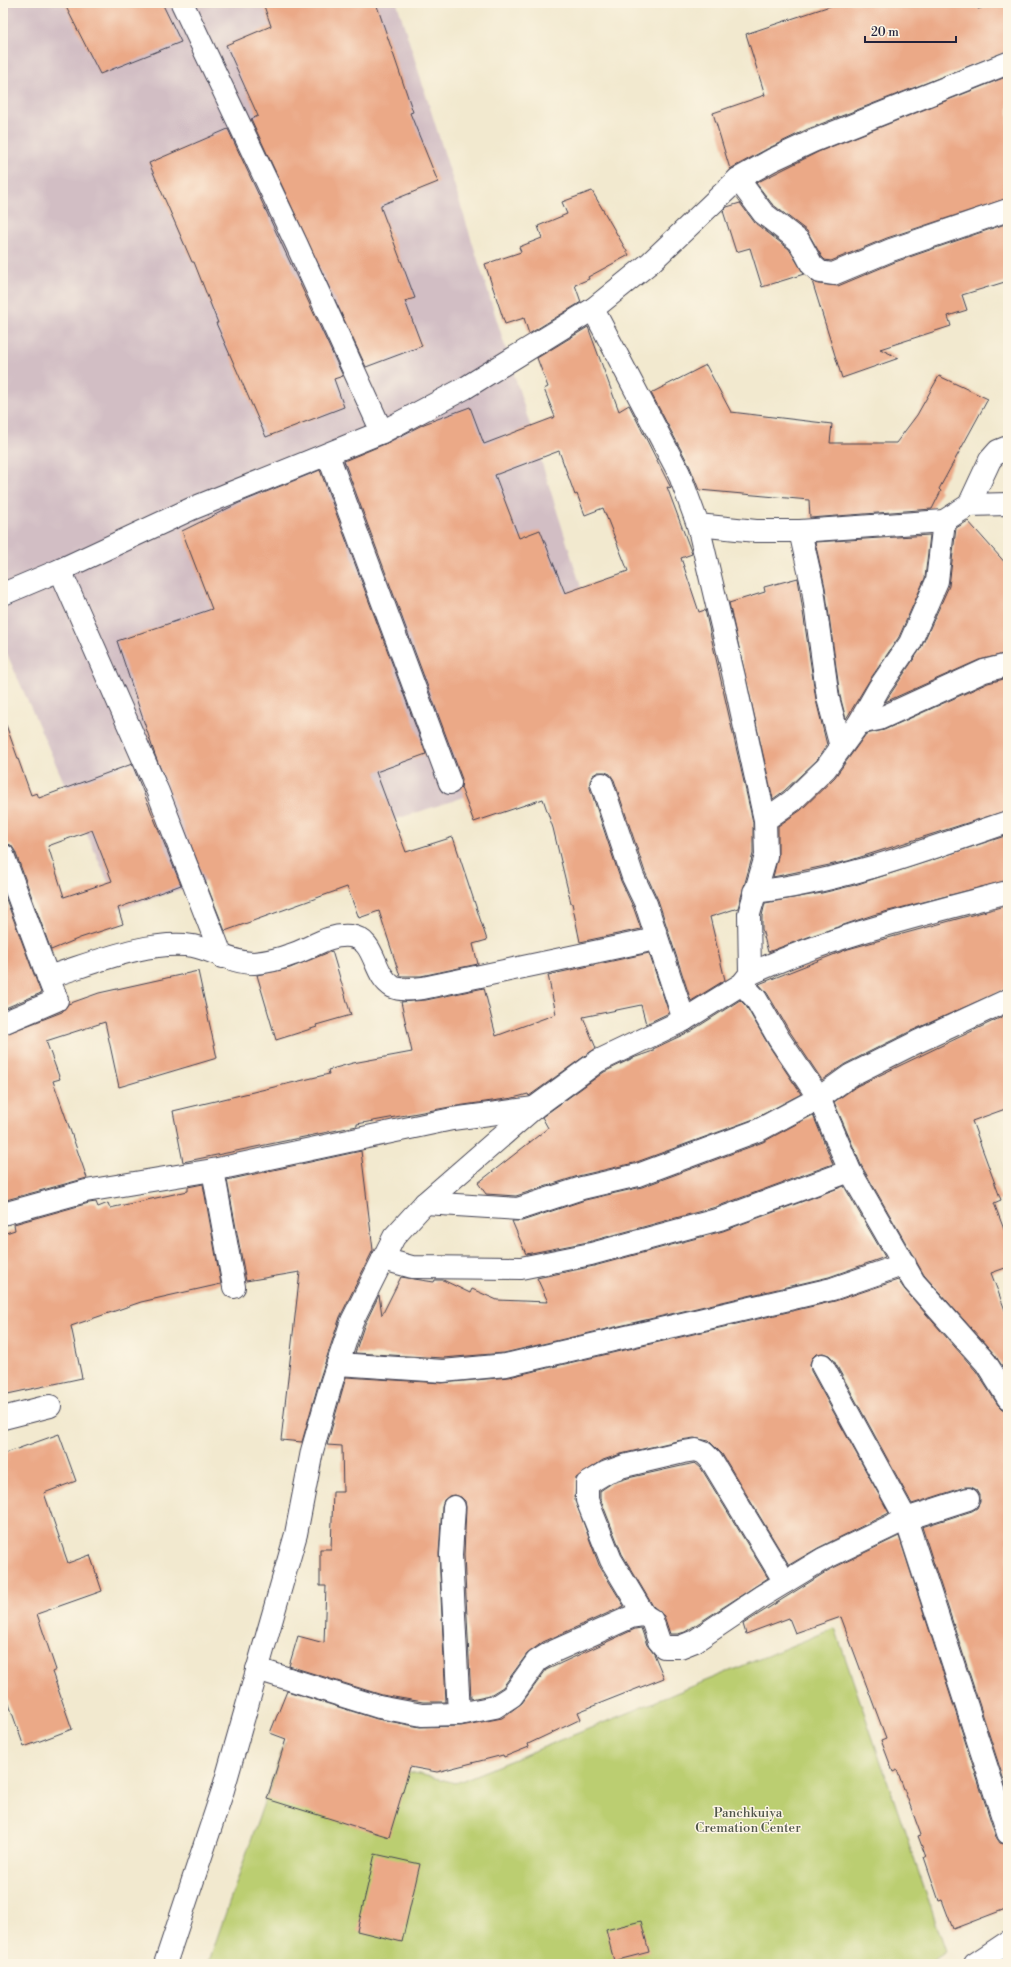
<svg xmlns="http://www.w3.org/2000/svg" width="1011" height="1967" font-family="'Libre Bodoni',serif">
  <rect width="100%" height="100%" fill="#fcf5e5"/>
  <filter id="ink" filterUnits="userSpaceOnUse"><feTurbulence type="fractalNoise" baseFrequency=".025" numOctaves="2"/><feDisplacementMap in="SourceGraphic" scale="8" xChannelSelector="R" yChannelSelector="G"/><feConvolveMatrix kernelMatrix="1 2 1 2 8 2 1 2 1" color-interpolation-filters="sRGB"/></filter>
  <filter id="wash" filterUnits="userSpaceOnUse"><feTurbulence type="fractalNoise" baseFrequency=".012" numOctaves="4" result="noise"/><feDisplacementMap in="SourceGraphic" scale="16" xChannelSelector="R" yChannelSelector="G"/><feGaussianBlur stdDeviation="0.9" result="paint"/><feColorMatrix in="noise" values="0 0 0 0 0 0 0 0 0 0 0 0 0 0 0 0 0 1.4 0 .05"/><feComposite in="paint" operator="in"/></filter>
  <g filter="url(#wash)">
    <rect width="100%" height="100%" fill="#f2e9cf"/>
    <path fill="#d2bec4" d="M 3,3 L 397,3 L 630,743 L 120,909 L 3,645 Z"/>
    <path fill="#bbce71" stroke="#6e7856" d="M 835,1628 L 946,1952 L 928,1964 L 208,1964 L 285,1742 L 456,1783 Z"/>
    <g id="blocks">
      <g fill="#eba987" fill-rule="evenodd">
        <path d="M 64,3 L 162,3 L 181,42 L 100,74 Z"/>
        <path d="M 263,3 L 376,3 L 413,112 L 410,113 L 438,182 L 381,205 L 381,208 L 415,298 L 405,301 L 422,346 L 366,367 L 251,119 L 258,116 L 226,45 L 271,26 Z"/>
        <path d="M 839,3 L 976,3 L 978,9 L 997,3 L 1008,3 L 1008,51 L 808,129 L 767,149 L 730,169 L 713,113 L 765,95 L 746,34 Z"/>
        <path d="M 1008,76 L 1008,198 L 887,238 L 831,261 L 825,260 L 822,257 L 807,231 L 772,204 L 756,183 L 818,152 Z"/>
        <path d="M 228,129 L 343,376 L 334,379 L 344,407 L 266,437 L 216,323 L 218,323 L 194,262 L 192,262 L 149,163 Z"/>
        <path d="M 592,191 L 629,255 L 588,277 L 589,279 L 575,285 L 581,302 L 529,334 L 524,318 L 505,324 L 485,264 L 521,252 L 519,247 L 542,238 L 538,226 L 567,214 L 562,202 Z"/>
        <path d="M 740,203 L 755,223 L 789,249 L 804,274 L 762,287 L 750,248 L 736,252 L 723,211 L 727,207 Z"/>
        <path d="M 1008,223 L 1008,281 L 962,295 L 967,310 L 948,316 L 951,326 L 880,349 L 899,358 L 842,378 L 812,281 L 818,284 L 838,286 L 895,262 Z"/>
        <path d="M 588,327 L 619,411 L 629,405 L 671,488 L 667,487 L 692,554 L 681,558 L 699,612 L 705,610 L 753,822 L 753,854 L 738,908 L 710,917 L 725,980 L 691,1001 L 658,900 L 645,872 L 614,780 L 610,774 L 605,772 L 598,772 L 593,775 L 590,781 L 590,788 L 621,881 L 634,909 L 641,929 L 580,942 L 572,903 L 571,903 L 553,828 L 543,799 L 474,822 L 461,788 L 462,779 L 344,461 L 387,443 L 424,424 L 470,407 L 484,444 L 555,417 L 544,389 L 548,387 L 537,358 ZM 559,451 L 575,495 L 577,494 L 585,515 L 603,508 L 628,571 L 565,593 L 540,530 L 519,538 L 495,475 Z"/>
        <path d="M 706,365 L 731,412 L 832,424 L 830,443 L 896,443 L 917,415 L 939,376 L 988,399 L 939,489 L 941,491 L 932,509 L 810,518 L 809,500 L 699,490 L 690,467 L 651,393 Z"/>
        <path d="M 320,470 L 426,754 L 376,772 L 406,852 L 453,837 L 487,940 L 473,944 L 478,964 L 421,976 L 400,976 L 379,911 L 359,918 L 347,887 L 225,931 L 155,755 L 117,641 L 212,609 L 182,531 L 239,503 Z"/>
        <path d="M 968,521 L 1008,566 L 1008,653 L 979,660 L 885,702 L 921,648 L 949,586 L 956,528 Z"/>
        <path d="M 930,535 L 925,578 L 899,637 L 869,681 L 846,719 L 840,696 L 825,587 L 815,542 Z"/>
        <path d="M 798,578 L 816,700 L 827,745 L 817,760 L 784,791 L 773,799 L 729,603 L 765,592 L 764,587 Z"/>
        <path d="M 1008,678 L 1008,810 L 848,861 L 773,877 L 778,856 L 778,826 L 801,810 L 835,777 L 866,734 L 884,730 L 988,683 Z"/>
        <path d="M 6,725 L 31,795 L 37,793 L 39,798 L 132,764 L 181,885 L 118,908 L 123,924 L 80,938 L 51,950 L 15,851 L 11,845 L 3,843 L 3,726 ZM 92,830 L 112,881 L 64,897 L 48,846 Z"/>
        <path d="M 1008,835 L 1008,880 L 873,915 L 808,937 L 768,952 L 762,929 L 762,916 L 765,903 L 822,893 L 855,885 Z"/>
        <path d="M 3,891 L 41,993 L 3,1009 Z"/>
        <path d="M 1008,905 L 1008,988 L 911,1031 L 845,1064 L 822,1080 L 790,1032 L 767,993 L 759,984 L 848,949 Z"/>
        <path d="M 332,951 L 351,1015 L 316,1025 L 317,1027 L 276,1040 L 257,975 L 290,968 Z"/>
        <path d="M 649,953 L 669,1013 L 646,1024 L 641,1005 L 583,1017 L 596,1048 L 529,1096 L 528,1094 L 513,1098 L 450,1107 L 357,1124 L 357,1126 L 183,1162 L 173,1111 L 329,1074 L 328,1070 L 353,1063 L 412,1052 L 401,1002 L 426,1000 L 484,988 L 496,1036 L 556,1014 L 548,975 Z"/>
        <path d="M 198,971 L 217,1058 L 119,1087 L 105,1022 L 46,1041 L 60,1079 L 53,1081 L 87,1178 L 6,1200 L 3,1193 L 3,1035 L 62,1012 L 68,1004 L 99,993 Z"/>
        <path d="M 740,1000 L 746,1006 L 769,1046 L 801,1094 L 754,1119 L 634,1163 L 578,1176 L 516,1196 L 486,1194 L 478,1183 L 548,1128 L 542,1117 L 604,1072 L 633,1058 L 653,1051 L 653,1049 L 691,1031 Z"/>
        <path d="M 1008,1014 L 1008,1108 L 972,1121 L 1001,1200 L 994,1203 L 1008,1240 L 1008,1267 L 991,1273 L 1008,1318 L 1008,1375 L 995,1355 L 924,1275 L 861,1165 L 834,1102 L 857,1086 Z"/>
        <path d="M 813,1115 L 833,1164 L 716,1207 L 588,1242 L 526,1254 L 512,1221 L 522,1221 L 585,1200 L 642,1187 L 763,1142 Z"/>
        <path d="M 361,1151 L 373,1250 L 340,1317 L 320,1378 L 302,1442 L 281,1440 L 300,1272 L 246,1281 L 227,1180 Z"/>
        <path d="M 203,1184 L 221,1284 L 141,1302 L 71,1326 L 82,1378 L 3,1395 L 3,1234 L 15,1230 L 14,1224 L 89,1203 L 96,1202 L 98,1207 L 108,1203 L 110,1208 L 188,1191 L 188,1187 Z"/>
        <path d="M 844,1186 L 885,1257 L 829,1277 L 504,1353 L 443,1358 L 355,1353 L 364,1326 L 379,1295 L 382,1315 L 401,1277 L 434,1282 L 435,1280 L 443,1280 L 470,1293 L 472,1289 L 497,1300 L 548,1302 L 537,1278 L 594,1266 L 723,1231 Z"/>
        <path d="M 898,1280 L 905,1290 L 976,1371 L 998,1405 L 1002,1409 L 1008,1410 L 1008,1793 L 922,1527 L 972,1511 L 977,1508 L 980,1502 L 980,1495 L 977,1490 L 971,1487 L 965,1487 L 912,1504 L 833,1359 L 829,1355 L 823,1353 L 816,1354 L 812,1358 L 810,1364 L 811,1371 L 889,1513 L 818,1548 L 789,1565 L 722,1454 L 709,1441 L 694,1438 L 681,1440 L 621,1454 L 603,1460 L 576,1478 L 575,1500 L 599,1565 L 624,1606 L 543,1642 L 527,1654 L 503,1687 L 490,1695 L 471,1699 L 464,1555 L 466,1507 L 465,1501 L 461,1497 L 455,1495 L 449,1496 L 444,1500 L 442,1506 L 439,1554 L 446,1702 L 423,1702 L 382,1695 L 289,1666 L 298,1636 L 324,1643 L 326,1586 L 320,1586 L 320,1549 L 331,1549 L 333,1492 L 343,1492 L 342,1446 L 327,1445 L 346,1377 L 442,1383 L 509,1377 L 835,1301 Z"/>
        <path d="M 59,1434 L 76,1481 L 44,1493 L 68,1563 L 90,1555 L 102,1591 L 37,1614 L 56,1670 L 52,1672 L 72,1729 L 24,1747 L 3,1687 L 3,1454 Z"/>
        <path d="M 695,1463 L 701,1468 L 768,1578 L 685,1632 L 678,1634 L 670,1634 L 664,1616 L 653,1606 L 622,1554 L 600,1498 L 600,1491 L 612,1483 L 628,1478 Z"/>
        <path d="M 899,1536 L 996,1837 L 1000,1843 L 1008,1845 L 1008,1908 L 953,1929 L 942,1900 L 939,1901 L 924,1857 L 926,1857 L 918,1836 L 921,1835 L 897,1770 L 893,1772 L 881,1740 L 886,1738 L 841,1617 L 795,1633 L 789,1618 L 746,1634 L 743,1624 L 829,1570 Z"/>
        <path d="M 641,1628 L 647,1645 L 654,1654 L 664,1678 L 578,1712 L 581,1719 L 528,1744 L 529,1747 L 504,1757 L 503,1755 L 437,1772 L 410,1767 L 389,1837 L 267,1799 L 286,1739 L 270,1733 L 287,1691 L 377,1719 L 420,1727 L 461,1726 L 502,1718 L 522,1703 L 546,1670 L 635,1629 Z"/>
        <path d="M 375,1854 L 420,1864 L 402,1942 L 357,1931 Z"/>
        <path d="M 641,1921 L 649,1952 L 614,1961 L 606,1930 Z"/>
      </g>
    </g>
  </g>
  <g filter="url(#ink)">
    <use href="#blocks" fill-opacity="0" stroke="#414051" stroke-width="1"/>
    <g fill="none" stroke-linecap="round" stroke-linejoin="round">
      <defs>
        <g id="minor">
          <path d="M 182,3 L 296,243 L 382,432"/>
          <path d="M 738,179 L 763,213 L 799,241 L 812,265 L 820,272 L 833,274 L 891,250 L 1008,210"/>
          <path d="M 328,455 L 450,783"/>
          <path d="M 969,505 L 1008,504"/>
          <path d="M 698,525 L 756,531 L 800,531 L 944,521 L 969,505 L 990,460 L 998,451 L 1008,447"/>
          <path d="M 800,531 L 813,589 L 828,698 L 841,747"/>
          <path d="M 60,570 L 158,792 L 222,957"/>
          <path d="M 859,723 L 879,719 L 984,671 L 1008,665"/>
          <path d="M 602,784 L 633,877 L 646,904 L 684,1020"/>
          <path d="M 765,820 L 792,801 L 826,768 L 859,723 L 879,688 L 910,643 L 937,581 L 944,521"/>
          <path d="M 3,855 L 48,977 C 91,964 149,939 193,946 C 213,950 232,963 254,963 C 265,962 280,959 290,955 C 311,949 326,934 350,936 C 377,939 372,975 393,987 C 401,991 414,989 423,988 L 656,939"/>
          <path d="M 754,892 C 842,882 925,850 1008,822"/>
          <path d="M 750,974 C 831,936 921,915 1008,892"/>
          <path d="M 742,984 L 756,999 L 779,1039 L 819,1098 L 850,1171 L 914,1282 L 986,1363 L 1008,1398"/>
          <path d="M 3,1023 L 57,1000 L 48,977"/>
          <path d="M 213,1170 L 234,1287"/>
          <path d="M 425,1203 L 518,1209 L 582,1188 L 638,1175 L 759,1130 L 819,1098 L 851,1075 L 917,1042 L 1008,1000"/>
          <path d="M 3,1214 L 86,1191 L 213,1170 L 452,1119 L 534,1108"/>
          <path d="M 383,1259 L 412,1267 L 521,1268 L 591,1254 L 720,1219 L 850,1171"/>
          <path d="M 338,1364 L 443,1371 L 506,1365 L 832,1289 L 905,1264"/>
          <path d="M 822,1365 L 906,1519 L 1008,1833"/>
          <path d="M 3,1418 L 50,1406"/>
          <path d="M 454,1507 L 451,1555 L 459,1714"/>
          <path d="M 644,1615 L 611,1560 L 587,1500 L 587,1484 L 607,1472 L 624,1466 L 683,1452 L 696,1450 L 704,1453 L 711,1460 L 785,1582"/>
          <path d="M 257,1669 L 379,1707 L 422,1715 L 459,1714 L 495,1707 L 512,1696 L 537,1661 L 550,1653 L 631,1617 L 644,1615 L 652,1620 L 659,1641 L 664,1647 L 680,1647 L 695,1641 L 762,1596 L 823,1559 L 906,1519 L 968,1499"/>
          <path d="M 165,1964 L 223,1790 L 296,1534 L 312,1451 L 332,1381 L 352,1321 L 394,1237 L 425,1203 L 534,1108 L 598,1061 L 684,1020 L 742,984 L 750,974 L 749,914 L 766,856 L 765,820 L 734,677 L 698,525 L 679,473 L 593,309"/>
          <path d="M 975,1964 L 1008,1942"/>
        </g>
        <path id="tertiary" d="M 3,594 L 60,570 L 191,509 L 382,432 L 465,388 L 593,309 L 651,262 L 738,179 L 772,160 L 813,141 L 1008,63"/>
      </defs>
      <use href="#minor" stroke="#414051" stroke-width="24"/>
      <use href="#tertiary" stroke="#414051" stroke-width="24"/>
      <use href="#minor" stroke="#fff" stroke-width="22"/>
      <use href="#tertiary" stroke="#fff" stroke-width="22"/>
    </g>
  </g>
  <g text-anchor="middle" stroke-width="3" stroke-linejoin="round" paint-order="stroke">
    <g font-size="13" fill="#50564b" stroke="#fcf5e5">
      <text x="748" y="1817">Panchkuiya<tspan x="748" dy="15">Cremation Center</tspan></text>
    </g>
  </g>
  <rect width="1011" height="1967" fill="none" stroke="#fcf5e5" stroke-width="16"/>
  <path d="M865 36v6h91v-6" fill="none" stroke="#22223b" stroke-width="2"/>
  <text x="871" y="36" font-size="12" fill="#22223b" stroke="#fcf5e5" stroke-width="3" paint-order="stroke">20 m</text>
</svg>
